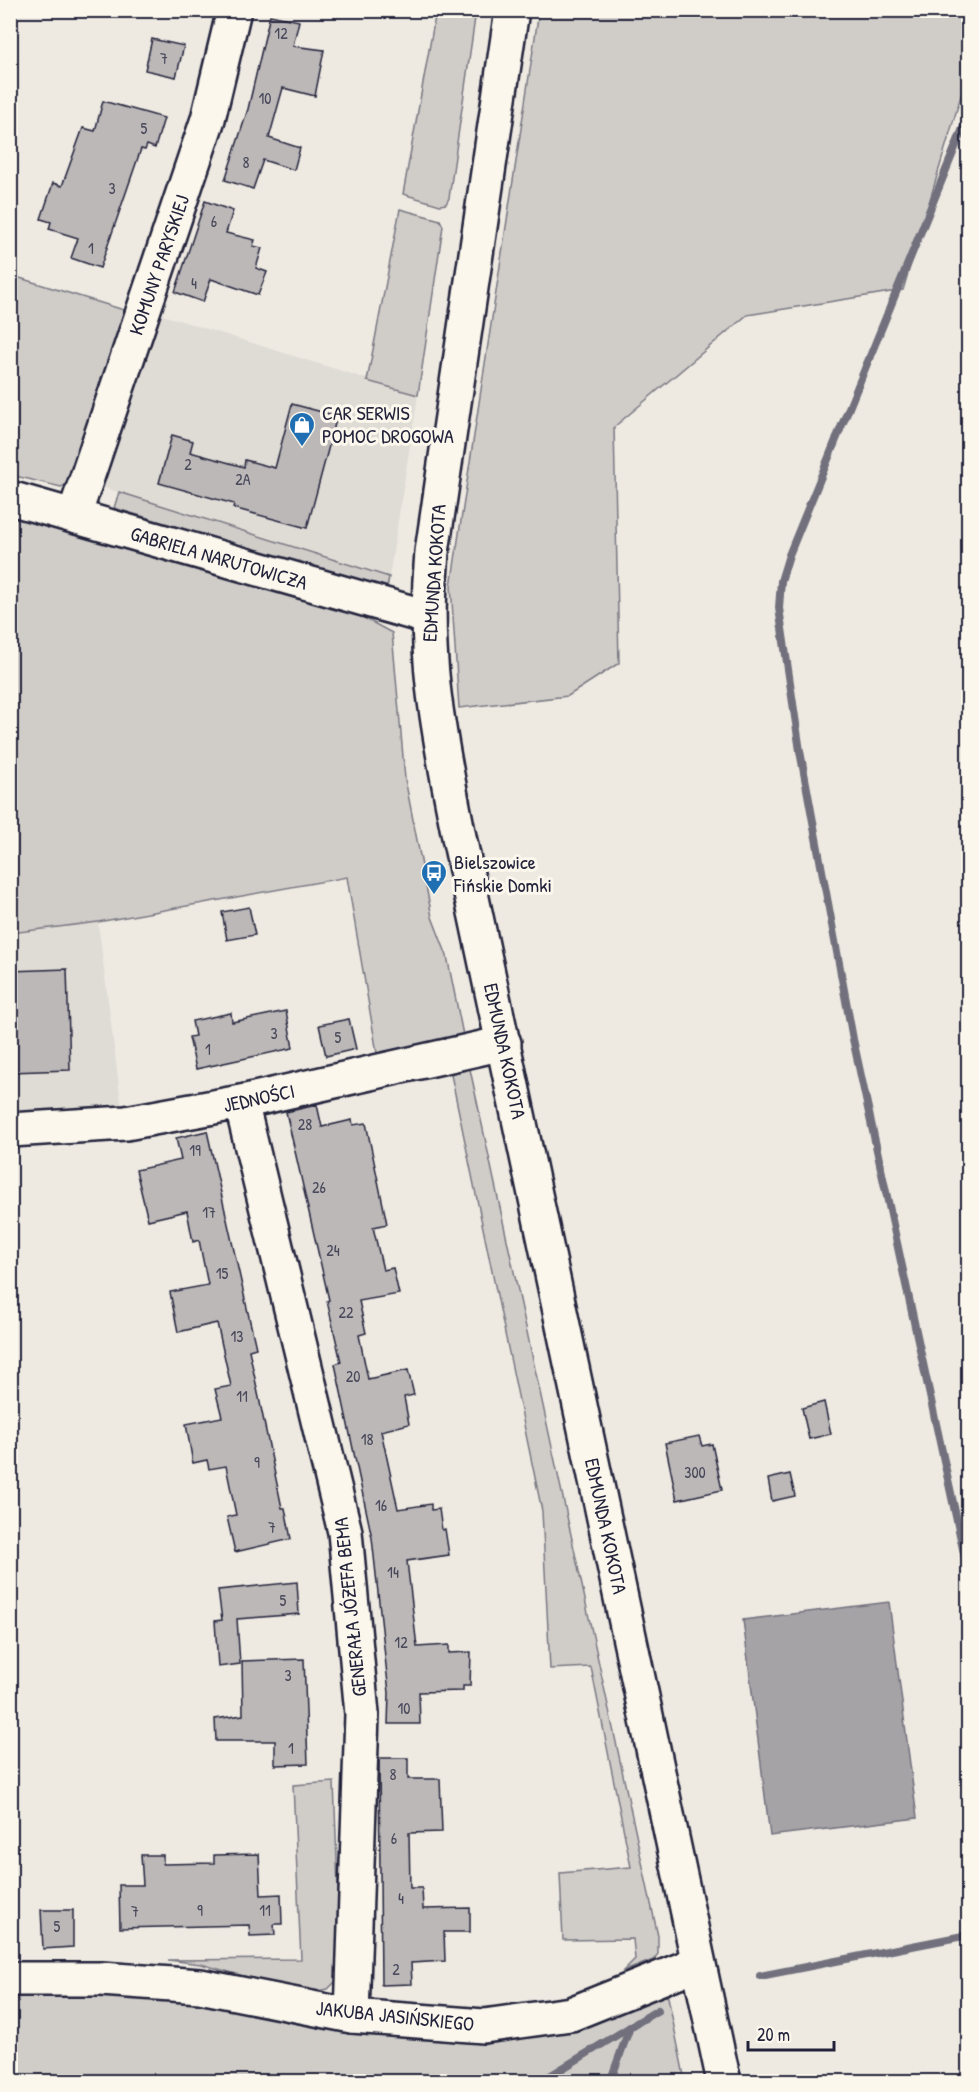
<svg xmlns="http://www.w3.org/2000/svg" width="979" height="2092" font-family="'Patrick Hand',sans-serif">
  <rect width="100%" height="100%" fill="#eeeae2"/>
  <filter id="ink" filterUnits="userSpaceOnUse"><feTurbulence type="fractalNoise" baseFrequency=".0167" numOctaves="2"/><feDisplacementMap in="SourceGraphic" scale="12" xChannelSelector="R" yChannelSelector="G"/><feConvolveMatrix kernelMatrix="1 2 1 2 8 2 1 2 1" color-interpolation-filters="sRGB"/></filter>
  <g filter="url(#ink)">
    <g fill="#dfdbd5">
      <path d="M 159,314 L 418,395 L 389,577 L 102,487 Z"/>
      <path d="M 98,922 L 122,1110 L 11,1115 L 10,933 Z"/>
    </g>
    <g fill="#d0cdc9" stroke="#797882" stroke-width="1.5">
      <path d="M 436,11 L 476,11 L 449,198 L 446,204 L 440,205 L 403,194 Z"/>
      <path d="M 539,11 L 968,11 L 968,72 L 903,290 L 747,315 L 614,427 L 619,663 L 568,696 L 459,708 L 451,586 Z"/>
      <path d="M 400,209 L 440,220 L 443,226 L 418,395 L 367,381 Z"/>
      <path d="M 10,275 L 124,310 L 73,482 L 61,487 L 11,475 Z"/>
      <path d="M 119,492 L 389,577 L 387,588 L 114,508 Z"/>
      <path d="M 10,514 L 355,613 L 392,633 L 405,779 L 432,917 L 447,956 L 464,1040 L 378,1059 L 347,877 L 98,922 L 11,933 Z"/>
      <path d="M 468,1060 L 658,1936 L 658,1954 L 653,1960 L 622,1972 L 635,1959 L 633,1939 L 563,1940 L 560,1873 L 631,1867 L 591,1667 L 550,1669 L 542,1511 L 449,1065 Z"/>
      <path d="M 334,1782 L 341,1969 L 337,1980 L 328,1989 L 304,1993 L 201,1964 L 168,1960 L 301,1959 L 293,1785 Z"/>
      <path d="M 11,1990 L 587,2024 L 662,1994 L 668,1997 L 685,2081 L 11,2082 Z"/>
    </g>
    <path fill="#a6a3a7" stroke="#716f7c" stroke-width="1.5" d="M 889,1602 L 917,1818 L 770,1836 L 743,1620 Z"/>
    <g fill="none" stroke-linecap="round" stroke-linejoin="round">
      <g stroke="#716f7c" stroke-width="8">
        <path d="M 968,116 L 789,555 L 781,581 L 779,608 L 800,751 L 853,1039 L 968,1572"/>
        <path d="M 760,1976 L 968,1935"/>
        <path d="M 540,2082 L 658,2010"/>
        <path d="M 610,2082 L 630,2027"/>
      </g>
    </g>
    <g fill="#bcb8b8" stroke="#22223b" stroke-width="1.5">
      <path d="M 270,15 L 299,21 L 293,46 L 324,50 L 315,96 L 283,88 L 269,138 L 300,148 L 294,170 L 263,160 L 253,189 L 225,180 L 248,109 Z"/>
      <path d="M 152,39 L 184,46 L 176,77 L 145,70 Z"/>
      <path d="M 103,101 L 164,118 L 155,148 L 147,145 L 145,150 L 141,149 L 100,268 L 71,258 L 78,238 L 49,229 L 51,222 L 41,219 L 53,183 L 62,186 L 83,128 L 95,131 Z"/>
      <path d="M 205,201 L 233,211 L 226,233 L 255,240 L 253,246 L 262,248 L 256,268 L 267,272 L 258,295 L 211,279 L 203,302 L 175,292 Z"/>
      <path d="M 292,404 L 337,416 L 307,528 L 233,508 L 234,504 L 159,483 L 172,435 L 193,441 L 190,452 L 244,467 L 245,460 L 275,468 Z"/>
      <path d="M 249,907 L 255,935 L 227,940 L 222,912 Z"/>
      <path d="M 67,969 L 70,1070 L 10,1072 L 10,971 Z"/>
      <path d="M 286,1011 L 293,1048 L 196,1069 L 189,1037 L 195,1036 L 192,1021 L 231,1013 L 232,1022 Z"/>
      <path d="M 349,1019 L 356,1049 L 326,1056 L 319,1025 Z"/>
      <path d="M 317,1105 L 322,1127 L 352,1120 L 353,1125 L 366,1123 L 387,1224 L 373,1227 L 383,1270 L 393,1268 L 399,1294 L 359,1301 L 366,1333 L 359,1335 L 368,1379 L 408,1370 L 414,1395 L 404,1397 L 409,1424 L 381,1431 L 398,1509 L 431,1504 L 431,1510 L 439,1509 L 442,1530 L 445,1529 L 449,1555 L 407,1561 L 417,1647 L 449,1645 L 449,1653 L 471,1652 L 470,1686 L 463,1686 L 463,1691 L 419,1692 L 420,1724 L 388,1724 L 389,1693 L 372,1538 L 335,1364 L 341,1362 L 327,1301 L 329,1300 L 286,1112 Z"/>
      <path d="M 207,1131 L 256,1348 L 249,1350 L 282,1508 L 285,1508 L 291,1539 L 235,1552 L 227,1517 L 236,1515 L 226,1466 L 209,1469 L 207,1460 L 193,1463 L 186,1424 L 222,1417 L 215,1389 L 231,1386 L 217,1323 L 178,1332 L 170,1292 L 208,1285 L 199,1240 L 193,1242 L 187,1211 L 148,1220 L 136,1170 L 181,1160 L 176,1138 Z"/>
      <path d="M 824,1402 L 831,1434 L 809,1439 L 802,1408 Z"/>
      <path d="M 699,1436 L 702,1446 L 712,1444 L 722,1490 L 677,1500 L 665,1443 Z"/>
      <path d="M 790,1474 L 795,1496 L 772,1501 L 768,1479 Z"/>
      <path d="M 297,1582 L 299,1614 L 237,1619 L 240,1664 L 218,1667 L 215,1621 L 222,1620 L 218,1590 Z"/>
      <path d="M 304,1659 L 308,1764 L 275,1765 L 275,1741 L 216,1741 L 215,1719 L 243,1715 L 242,1661 Z"/>
      <path d="M 379,1758 L 408,1758 L 408,1779 L 440,1779 L 442,1832 L 409,1833 L 410,1888 L 422,1888 L 423,1909 L 470,1908 L 470,1932 L 444,1932 L 445,1961 L 411,1963 L 412,1984 L 381,1985 Z"/>
      <path d="M 259,1854 L 261,1895 L 281,1894 L 282,1924 L 274,1924 L 275,1935 L 250,1936 L 249,1925 L 120,1928 L 119,1885 L 143,1885 L 141,1855 L 163,1855 L 163,1864 L 214,1863 L 214,1855 Z"/>
      <path d="M 41,1910 L 73,1910 L 73,1947 L 43,1949 Z"/>
    </g>
    <g fill="none" stroke-linecap="round" stroke-linejoin="round">
      <defs>
        <g id="minor">
          <path d="M 10,498 L 427,617"/>
          <path d="M 74,516 L 208,119 L 234,10"/>
          <path d="M 241,1102 L 345,1532 L 362,1714 L 352,2016"/>
          <path d="M 10,1130 L 126,1123 L 241,1102 L 504,1043"/>
          <path d="M 10,1979 L 101,1979 L 200,1986 L 352,2016 L 484,2026 L 571,2014 L 698,1963"/>
        </g>
        <path id="tertiary" d="M 512,10 L 432,552 C 422,657 439,735 459,837 L 724,2082"/>
      </defs>
      <use href="#minor" stroke="#22223b" stroke-width="38"/>
      <use href="#tertiary" stroke="#22223b" stroke-width="38"/>
      <use href="#minor" stroke="#fbf7ec" stroke-width="33"/>
      <use href="#tertiary" stroke="#fbf7ec" stroke-width="33"/>
    </g>
  </g>
  <defs>
    <symbol id="shop-pin" viewBox="-11 -11 22 30"><path d="M0 17L-7.5 6A9.5 9.5 0 1 1 7.5 6Z" fill="#1f6fb2" stroke="#fbf7ec"/><path d="M-5-2.5h2.3a2.7 3.5 0 0 1 5.4 0H5L5.5 6h-11ZM-1.5-2.5h3a1.5 2.3 0 0 0-3 0Z" fill="#fff"/></symbol>
    <symbol id="bus-pin" viewBox="-11 -11 22 30"><path d="M0 17L-7.5 6A9.5 9.5 0 1 1 7.5 6Z" fill="#1f6fb2" stroke="#fbf7ec"/><path d="M-5-6H5V4H4V6H2V4H-2V6H-4V4H-5ZM-3.5-4V0h7V-4ZM-3.5 1.2v1.5H-2V1.2ZM2 1.2v1.5H3.5V1.2Z" fill="#fff"/></symbol>
  </defs>
  <g fill-rule="evenodd">
    <use href="#shop-pin" x="287" y="410" width="30" height="40"/>
    <use href="#bus-pin" x="419" y="858" width="30" height="40"/>
  </g>
  <g text-anchor="middle" stroke-width="6" stroke-linejoin="round" paint-order="stroke">
    <g font-size="16" fill="#48485a">
      <text x="281" y="39">12</text>
      <text x="164" y="64">7</text>
      <text x="265" y="104">10</text>
      <text x="144" y="134">5</text>
      <text x="246" y="168">8</text>
      <text x="112" y="194">3</text>
      <text x="214" y="227">6</text>
      <text x="91" y="254">1</text>
      <text x="194" y="289">4</text>
      <text x="188" y="470">2</text>
      <text x="243" y="485">2A</text>
      <text x="274" y="1039">3</text>
      <text x="338" y="1043">5</text>
      <text x="208" y="1055">1</text>
      <text x="305" y="1130">28</text>
      <text x="195" y="1156">19</text>
      <text x="319" y="1193">26</text>
      <text x="209" y="1218">17</text>
      <text x="333" y="1256">24</text>
      <text x="222" y="1279">15</text>
      <text x="346" y="1318">22</text>
      <text x="237" y="1342">13</text>
      <text x="353" y="1382">20</text>
      <text x="242" y="1402">11</text>
      <text x="367" y="1445">18</text>
      <text x="257" y="1468">9</text>
      <text x="695" y="1478">300</text>
      <text x="381" y="1511">16</text>
      <text x="272" y="1533">7</text>
      <text x="393" y="1578">14</text>
      <text x="283" y="1606">5</text>
      <text x="401" y="1648">12</text>
      <text x="288" y="1681">3</text>
      <text x="404" y="1714">10</text>
      <text x="291" y="1754">1</text>
      <text x="393" y="1780">8</text>
      <text x="394" y="1844">6</text>
      <text x="401" y="1904">4</text>
      <text x="200" y="1916">9</text>
      <text x="265" y="1916">11</text>
      <text x="135" y="1917">7</text>
      <text x="57" y="1932">5</text>
      <text x="396" y="1975">2</text>
    </g>
    <g font-size="20" fill="#22223b" stroke="#fbf7ec">
      <text transform="translate(159 265) rotate(-71)" y="7">KOMUNY PARYSKIEJ</text>
      <text transform="translate(219 558) rotate(16)" y="7">GABRIELA NARUTOWICZA</text>
      <text transform="translate(434 573) rotate(-86)" y="7">EDMUNDA KOKOTA</text>
      <text transform="translate(505 1051) rotate(78)" y="7">EDMUNDA KOKOTA</text>
      <text transform="translate(259 1098) rotate(-12)" y="7">JEDNOŚCI</text>
      <text transform="translate(606 1526) rotate(78)" y="7">EDMUNDA KOKOTA</text>
      <text transform="translate(350 1607) rotate(-96)" y="7">GENERAŁA JÓZEFA BEMA</text>
      <text transform="translate(395 2016) rotate(6)" y="7">JAKUBA JASIŃSKIEGO</text>
    </g>
    <g font-size="20" fill="#22223b" stroke="#fbf7ec" text-anchor="start">
      <text x="322" y="420">CAR SERWIS<tspan x="322" dy="23">POMOC DROGOWA</tspan></text>
      <text x="454" y="869">Bielszowice<tspan x="454" dy="23">Fińskie Domki</tspan></text>
    </g>
  </g>
  <rect width="979" height="2092" fill="none" stroke="#fbf7ec" stroke-width="36"/>
  <rect x="18" y="18" width="943" height="2056" fill="none" stroke="#22223b" stroke-width="2" filter="url(#ink)"/>
  <path d="M748 2041v9h86v-9" fill="none" stroke="#22223b" stroke-width="3"/>
  <text x="757" y="2041" font-size="18" fill="#22223b" stroke="#fbf7ec" stroke-width="4.5" paint-order="stroke">20 m</text>
</svg>
